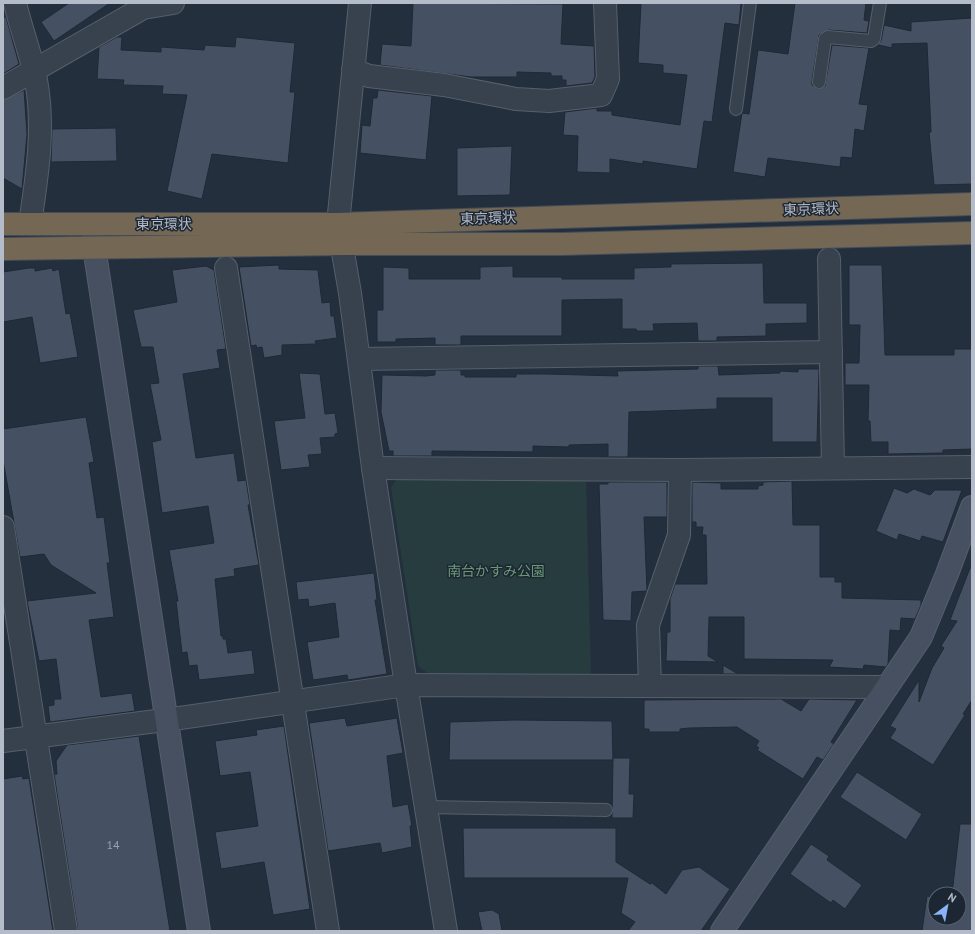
<svg xmlns="http://www.w3.org/2000/svg" width="975" height="934" font-family="'PT Sans','Noto Sans JP',sans-serif">
  <rect width="100%" height="100%" fill="#242f3e"/>
  <path fill="#263c3f" d="M 397,479 L 586,479 L 591,675 L 430,675 L 418,666 L 391,487 Z"/>
  <g fill="#455162" stroke="#1f2835">
    <path d="M 69,3 L 110,3 L 54,41 L 41,22 Z"/>
    <path d="M 413,3 L 563,4 L 561,44 L 594,46 L 595,77 L 592,83 L 566,86 L 566,80 L 562,80 L 562,76 L 551,76 L 551,73 L 517,72 L 517,77 L 471,77 L 380,65 L 382,44 L 411,46 Z"/>
    <path d="M 641,3 L 741,3 L 739,25 L 725,23 L 712,122 L 704,121 L 697,169 L 643,161 L 643,164 L 610,159 L 610,173 L 577,172 L 578,136 L 563,135 L 565,112 L 597,108 L 597,111 L 612,111 L 612,115 L 680,125 L 687,75 L 663,73 L 663,65 L 638,63 Z"/>
    <path d="M 795,3 L 866,3 L 864,20 L 869,21 L 867,33 L 829,30 L 819,35 L 812,81 L 812,85 L 818,89 L 825,86 L 832,45 L 869,48 L 859,104 L 868,105 L 864,131 L 855,129 L 852,158 L 841,157 L 840,167 L 768,158 L 765,177 L 733,172 L 742,113 L 749,114 L 758,50 L 788,54 Z"/>
    <path d="M 3,17 L 6,17 L 19,64 L 3,74 Z"/>
    <path d="M 972,18 L 972,184 L 934,185 L 929,132 L 931,132 L 927,43 L 892,44 L 892,48 L 878,45 L 881,41 L 884,25 L 911,31 L 911,22 Z"/>
    <path d="M 117,37 L 122,37 L 121,50 L 161,52 L 161,47 L 204,50 L 205,45 L 235,47 L 236,37 L 295,43 L 290,92 L 295,92 L 288,163 L 212,154 L 202,199 L 167,191 L 187,95 L 162,94 L 163,86 L 123,85 L 124,80 L 97,79 L 99,47 Z"/>
    <path d="M 24,90 L 27,134 L 22,189 L 3,178 L 3,100 Z"/>
    <path d="M 378,90 L 432,96 L 426,160 L 360,153 L 362,125 L 370,126 L 373,98 L 377,98 Z"/>
    <path d="M 116,128 L 117,161 L 51,162 L 52,129 Z"/>
    <path d="M 512,146 L 510,195 L 457,196 L 457,148 Z"/>
    <path d="M 763,263 L 764,303 L 807,303 L 807,323 L 766,324 L 766,336 L 717,337 L 717,341 L 698,341 L 697,323 L 653,324 L 654,331 L 637,331 L 636,329 L 622,329 L 622,299 L 562,300 L 562,336 L 461,336 L 461,345 L 435,345 L 435,338 L 396,339 L 396,342 L 377,342 L 377,310 L 383,310 L 383,267 L 409,268 L 409,279 L 480,279 L 480,267 L 513,266 L 513,277 L 562,277 L 562,279 L 634,279 L 634,268 L 671,267 L 671,264 Z"/>
    <path d="M 279,265 L 279,269 L 318,270 L 322,303 L 330,302 L 331,316 L 334,316 L 337,338 L 315,341 L 316,344 L 282,345 L 282,355 L 264,358 L 262,347 L 257,348 L 256,345 L 251,346 L 239,267 Z"/>
    <path d="M 849,265 L 882,265 L 885,355 L 954,355 L 954,349 L 972,349 L 972,449 L 943,450 L 943,453 L 888,454 L 888,442 L 871,442 L 870,421 L 868,421 L 869,385 L 845,385 L 845,363 L 859,363 L 860,325 L 849,325 Z"/>
    <path d="M 206,266 L 214,270 L 226,349 L 217,350 L 220,368 L 183,374 L 196,458 L 234,453 L 238,481 L 246,480 L 250,505 L 248,505 L 259,565 L 234,569 L 235,576 L 215,579 L 221,636 L 223,636 L 223,639 L 226,639 L 228,653 L 252,650 L 255,674 L 199,680 L 197,665 L 189,666 L 187,652 L 182,653 L 176,601 L 178,601 L 169,550 L 214,543 L 208,506 L 162,513 L 152,442 L 161,440 L 150,384 L 159,383 L 153,347 L 141,347 L 133,310 L 177,302 L 172,270 Z"/>
    <path d="M 29,268 L 35,268 L 35,271 L 52,268 L 53,271 L 59,269 L 66,314 L 70,313 L 78,357 L 40,363 L 32,317 L 3,322 L 3,272 Z"/>
    <path d="M 698,366 L 718,366 L 719,375 L 780,373 L 780,371 L 798,372 L 798,369 L 819,369 L 817,442 L 772,442 L 772,398 L 717,398 L 717,409 L 629,412 L 628,457 L 608,457 L 608,444 L 569,445 L 569,447 L 533,446 L 533,452 L 432,451 L 432,456 L 393,456 L 393,451 L 389,451 L 381,412 L 382,375 L 426,376 L 435,375 L 435,370 L 461,370 L 461,375 L 465,375 L 465,377 L 516,377 L 516,374 L 546,374 L 618,376 L 617,371 L 698,369 Z"/>
    <path d="M 299,373 L 320,374 L 325,414 L 335,413 L 338,433 L 335,434 L 335,437 L 320,438 L 322,454 L 308,455 L 310,467 L 281,470 L 274,421 L 305,418 Z"/>
    <path d="M 86,417 L 94,462 L 89,463 L 97,518 L 104,517 L 110,563 L 107,563 L 114,617 L 89,620 L 101,697 L 132,693 L 135,711 L 50,722 L 48,706 L 54,705 L 54,699 L 61,699 L 56,659 L 39,661 L 27,601 L 96,593 L 51,565 L 44,554 L 20,557 L 3,460 L 3,429 Z"/>
    <path d="M 792,481 L 793,525 L 820,525 L 820,577 L 835,577 L 835,582 L 842,582 L 842,598 L 921,600 L 921,605 L 915,619 L 901,618 L 900,631 L 890,630 L 888,664 L 886,667 L 864,665 L 863,669 L 829,667 L 833,660 L 744,659 L 744,617 L 709,617 L 708,656 L 718,662 L 666,661 L 667,632 L 670,632 L 670,599 L 675,584 L 707,584 L 706,535 L 702,535 L 703,527 L 696,527 L 696,522 L 692,522 L 692,482 L 721,483 L 721,489 L 758,489 L 758,486 L 763,485 L 763,482 Z"/>
    <path d="M 608,482 L 667,482 L 667,517 L 644,517 L 647,591 L 632,592 L 631,621 L 603,620 L 599,484 L 608,484 Z"/>
    <path d="M 894,488 L 907,493 L 914,489 L 930,495 L 935,490 L 962,490 L 943,542 L 922,536 L 920,541 L 899,534 L 897,540 L 876,531 Z"/>
    <path d="M 970,568 L 972,568 L 972,700 L 963,714 L 965,715 L 933,765 L 890,738 L 896,729 L 890,726 L 919,680 L 919,702 L 932,668 L 944,648 L 941,646 L 957,621 L 950,620 Z"/>
    <path d="M 374,573 L 377,600 L 375,600 L 387,674 L 348,680 L 347,675 L 313,680 L 307,642 L 339,637 L 335,603 L 309,607 L 308,599 L 298,600 L 296,582 Z"/>
    <path d="M 723,665 L 738,674 L 723,674 Z"/>
    <path d="M 781,699 L 801,711 L 809,699 L 857,700 L 831,742 L 834,744 L 823,760 L 817,757 L 803,779 L 757,750 L 759,748 L 756,746 L 759,741 L 737,727 L 689,728 L 680,729 L 680,732 L 649,732 L 649,729 L 644,729 L 644,700 Z"/>
    <path d="M 345,718 L 347,726 L 397,718 L 403,753 L 387,756 L 393,807 L 408,804 L 412,826 L 410,826 L 412,847 L 382,853 L 380,843 L 328,851 L 309,723 Z"/>
    <path d="M 514,720 L 612,721 L 613,760 L 449,760 L 450,722 Z"/>
    <path d="M 284,726 L 310,909 L 273,915 L 264,862 L 221,869 L 215,832 L 258,826 L 250,772 L 220,776 L 215,741 L 257,735 L 256,730 Z"/>
    <path d="M 139,736 L 170,931 L 78,931 L 54,774 L 57,774 L 56,761 L 67,745 Z"/>
    <path d="M 613,758 L 630,758 L 629,794 L 634,794 L 633,818 L 612,818 Z"/>
    <path d="M 857,772 L 922,814 L 906,840 L 840,797 Z"/>
    <path d="M 22,776 L 23,779 L 29,778 L 53,931 L 3,931 L 3,779 Z"/>
    <path d="M 960,824 L 972,824 L 972,931 L 922,931 L 927,896 L 935,897 L 935,918 L 959,918 L 959,894 L 952,894 Z"/>
    <path d="M 463,828 L 616,828 L 616,862 L 650,884 L 652,883 L 666,894 L 682,870 L 699,867 L 730,889 L 701,931 L 628,931 L 635,922 L 621,913 L 628,878 L 464,878 Z"/>
    <path d="M 811,844 L 829,856 L 827,860 L 862,885 L 845,909 L 833,900 L 831,903 L 790,874 Z"/>
    <path d="M 492,910 L 499,914 L 502,931 L 482,931 L 478,912 Z"/>
  </g>
  <g fill="none" stroke-linecap="round" stroke-linejoin="round">
    <defs>
      <g id="lane">
        <path d="M 819,82 L 825,39 L 828,37 L 871,41 L 874,39 L 880,3"/>
        <path d="M 736,109 L 750,3"/>
        <path d="M 426,807 L 606,810"/>
      </g>
      <g id="street">
        <path d="M 15,3 C 21,29 31,54 36,80 C 45,128 37,176 30,224"/>
        <path d="M 360,3 L 338,224 L 350,293 L 373,468 L 406,685 L 446,931"/>
        <path d="M 353,70 L 369,76 L 444,85 L 516,99 L 549,101 L 601,95 L 608,79 L 605,3"/>
        <path d="M 3,88 L 143,8 L 173,3"/>
        <path d="M 829,259 L 833,468"/>
        <path d="M 226,268 L 328,931"/>
        <path d="M 360,359 L 831,352"/>
        <path d="M 373,468 L 680,470 L 972,467"/>
        <path d="M 3,527 L 66,931"/>
        <path d="M 650,686 L 648,625 L 679,535 L 680,470"/>
        <path d="M 3,741 L 187,717 L 406,685 L 887,687"/>
      </g>
      <g id="secondary">
        <path d="M 92,224 L 94,247 L 199,931"/>
        <path d="M 722,931 L 921,637 L 947,574 L 972,507"/>
      </g>
      <g id="highway">
        <path d="M 3,224 L 338,224 L 972,204"/>
        <path d="M 3,249 L 343,244 L 561,244 L 972,233"/>
      </g>
    </defs>
    <use href="#lane" stroke="#565f6c" stroke-width="14"/>
    <use href="#street" stroke="#565f6c" stroke-width="24"/>
    <use href="#secondary" stroke="#565f6c" stroke-width="24"/>
    <use href="#highway" stroke="#434c59" stroke-width="24"/>
    <use href="#lane" stroke="#38414e" stroke-width="12"/>
    <use href="#street" stroke="#38414e" stroke-width="22"/>
    <use href="#secondary" stroke="#465061" stroke-width="22"/>
    <use href="#highway" stroke="#746855" stroke-width="22"/>
  </g>
  <g text-anchor="middle" stroke-width="3" stroke-linejoin="round" paint-order="stroke">
    <g font-size="12" fill="#98a1af">
      <text x="113" y="849">14</text>
    </g>
    <g font-size="14" fill="#b4bcc9" stroke="#1d2633">
      <text transform="translate(811 209) rotate(-2)" y="5">東京環状</text>
      <text transform="translate(488 218) rotate(-2)" y="5">東京環状</text>
      <text x="164" y="229">東京環状</text>
    </g>
    <g font-size="14" fill="#6b9a76" stroke="#1d2633">
      <text x="496" y="576">南台かすみ公園</text>
    </g>
  </g>
  <rect width="975" height="934" fill="none" stroke="#b4bcc9" stroke-width="8"/>
  <g transform="translate(947 906) rotate(32)"><circle r="19" fill="#1d2633" stroke="#59626f"/>
  <path d="M0-3L7 15L0 10L-7 15Z" fill="#8ab4f8"/>
  <text y="-6" font-size="11" font-weight="bold" text-anchor="middle" fill="#b4bcc9">N</text>
  </g>
</svg>
